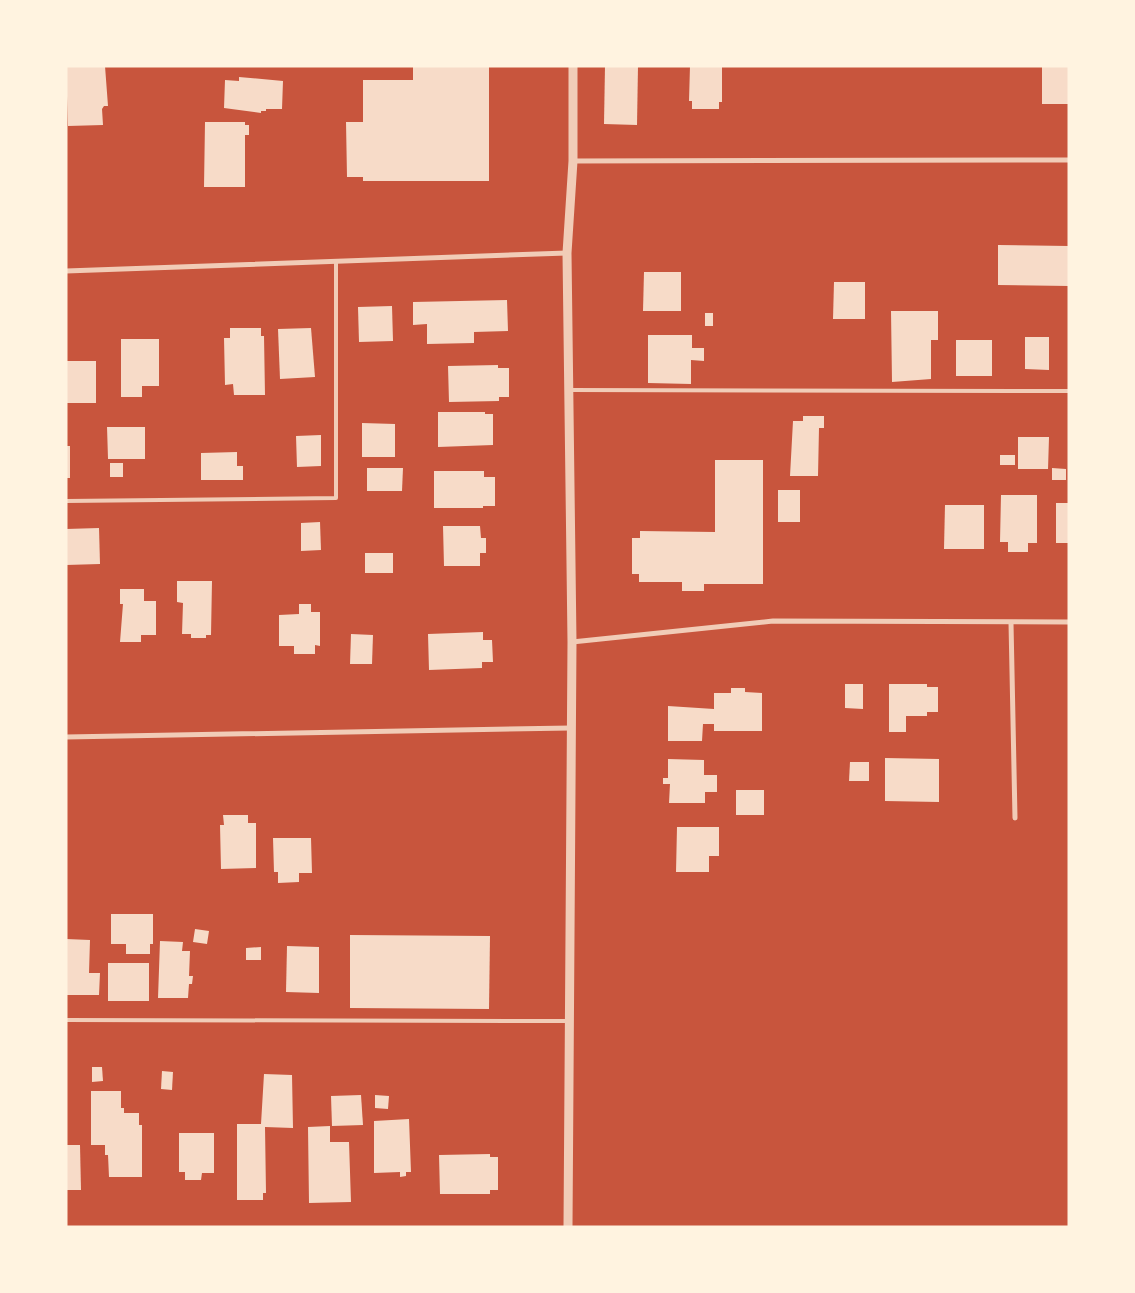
<svg xmlns="http://www.w3.org/2000/svg" width="1135" height="1293" font-family="Lato,sans-serif">
  <rect width="100%" height="100%" fill="#c8553d"/>
  <g fill="#f7dbc8">
    <path d="M 66,66 L 105,66 L 108,106 L 104,106 L 102,109 L 103,125 L 68,126 Z"/>
    <path d="M 413,66 L 489,66 L 489,181 L 363,181 L 363,177 L 347,177 L 346,122 L 363,122 L 363,80 L 413,80 Z"/>
    <path d="M 605,66 L 638,66 L 637,125 L 604,124 Z"/>
    <path d="M 690,66 L 722,66 L 722,102 L 719,102 L 719,109 L 692,109 L 692,101 L 689,101 Z"/>
    <rect x="1042" y="66" width="27" height="38"/>
    <path d="M 239,77 L 283,81 L 282,109 L 266,109 L 266,111 L 261,111 L 261,113 L 224,108 L 225,80 L 239,81 Z"/>
    <path d="M 205,122 L 245,122 L 245,125 L 249,125 L 249,135 L 245,135 L 245,187 L 204,187 Z"/>
    <path d="M 998,245 L 1069,246 L 1069,286 L 998,285 Z"/>
    <path d="M 644,272 L 681,272 L 681,311 L 643,311 Z"/>
    <path d="M 834,282 L 865,282 L 865,319 L 833,319 Z"/>
    <path d="M 507,300 L 508,331 L 474,332 L 474,343 L 427,344 L 427,324 L 413,325 L 413,302 Z"/>
    <path d="M 392,306 L 393,341 L 359,342 L 358,307 Z"/>
    <path d="M 891,311 L 938,311 L 938,340 L 931,340 L 931,379 L 892,382 Z"/>
    <rect x="705" y="313" width="8" height="13"/>
    <path d="M 230,328 L 261,328 L 261,336 L 264,336 L 265,395 L 234,395 L 233,384 L 225,385 L 224,338 L 230,338 Z"/>
    <path d="M 311,328 L 315,377 L 280,379 L 278,329 Z"/>
    <path d="M 648,335 L 692,335 L 692,348 L 704,348 L 704,361 L 691,360 L 691,384 L 648,383 Z"/>
    <path d="M 1025,337 L 1049,337 L 1049,370 L 1025,369 Z"/>
    <path d="M 121,339 L 159,339 L 159,386 L 142,386 L 142,397 L 121,397 Z"/>
    <rect x="956" y="340" width="36" height="36"/>
    <rect x="67" y="361" width="29" height="42"/>
    <path d="M 498,365 L 498,368 L 509,368 L 509,397 L 499,397 L 499,401 L 449,402 L 448,366 Z"/>
    <path d="M 438,412 L 485,412 L 485,414 L 493,414 L 493,445 L 438,447 Z"/>
    <path d="M 803,416 L 824,416 L 824,428 L 819,428 L 818,476 L 790,476 L 793,421 L 803,421 Z"/>
    <path d="M 362,423 L 395,424 L 395,457 L 362,457 Z"/>
    <path d="M 107,427 L 145,427 L 145,459 L 108,459 Z"/>
    <path d="M 321,435 L 321,466 L 297,467 L 296,436 Z"/>
    <path d="M 1018,437 L 1049,437 L 1048,469 L 1018,469 Z"/>
    <rect x="66" y="446" width="4" height="32"/>
    <path d="M 237,452 L 237,466 L 243,466 L 243,480 L 201,480 L 201,453 Z"/>
    <rect x="1000" y="455" width="15" height="10"/>
    <path d="M 715,460 L 763,460 L 763,584 L 704,584 L 704,591 L 682,591 L 682,582 L 639,582 L 639,574 L 632,574 L 632,538 L 640,538 L 640,531 L 715,532 Z"/>
    <rect x="110" y="463" width="13" height="14"/>
    <path d="M 367,468 L 403,468 L 402,491 L 367,491 Z"/>
    <path d="M 1052,468 L 1066,469 L 1066,480 L 1052,480 Z"/>
    <path d="M 434,471 L 484,471 L 484,477 L 495,477 L 495,506 L 483,506 L 483,508 L 434,508 Z"/>
    <rect x="778" y="490" width="22" height="32"/>
    <path d="M 1001,495 L 1037,495 L 1037,543 L 1028,543 L 1028,552 L 1008,552 L 1008,542 L 1000,542 Z"/>
    <rect x="1056" y="503" width="13" height="40"/>
    <path d="M 945,505 L 984,505 L 984,549 L 944,549 Z"/>
    <path d="M 320,522 L 321,550 L 301,551 L 301,523 Z"/>
    <path d="M 443,526 L 480,526 L 481,538 L 486,538 L 486,553 L 480,553 L 480,566 L 444,566 Z"/>
    <path d="M 99,528 L 100,564 L 66,565 L 66,529 Z"/>
    <rect x="365" y="553" width="28" height="20"/>
    <path d="M 177,581 L 212,581 L 211,635 L 206,635 L 206,638 L 191,638 L 191,634 L 182,634 L 183,603 L 177,602 Z"/>
    <path d="M 120,589 L 144,589 L 144,601 L 156,601 L 156,635 L 141,635 L 141,642 L 120,642 L 123,604 L 120,604 Z"/>
    <path d="M 299,604 L 311,604 L 311,612 L 320,612 L 320,646 L 315,645 L 315,654 L 294,654 L 294,646 L 279,646 L 279,615 L 299,614 Z"/>
    <path d="M 483,632 L 483,640 L 492,640 L 493,662 L 482,662 L 482,668 L 429,670 L 428,634 Z"/>
    <path d="M 351,634 L 373,635 L 372,664 L 350,664 Z"/>
    <path d="M 845,684 L 863,684 L 863,709 L 845,708 Z"/>
    <path d="M 889,684 L 927,684 L 927,687 L 938,687 L 938,712 L 927,712 L 927,716 L 906,716 L 906,732 L 889,732 Z"/>
    <path d="M 731,688 L 745,688 L 745,692 L 762,693 L 762,731 L 714,731 L 714,724 L 703,724 L 702,741 L 668,741 L 668,706 L 714,709 L 714,693 L 731,693 Z"/>
    <path d="M 885,758 L 939,759 L 939,802 L 885,801 Z"/>
    <path d="M 668,759 L 704,760 L 704,775 L 717,775 L 717,792 L 705,792 L 705,803 L 669,803 L 670,784 L 663,784 L 663,778 L 668,778 Z"/>
    <path d="M 850,762 L 869,762 L 869,781 L 849,781 Z"/>
    <rect x="736" y="790" width="28" height="25"/>
    <path d="M 223,815 L 248,815 L 248,823 L 256,823 L 256,868 L 221,869 L 220,825 L 224,825 Z"/>
    <path d="M 677,827 L 719,827 L 719,856 L 709,856 L 709,872 L 676,872 Z"/>
    <path d="M 273,838 L 311,838 L 312,873 L 299,873 L 299,882 L 278,883 L 278,872 L 274,872 Z"/>
    <path d="M 111,914 L 153,914 L 153,944 L 150,944 L 150,954 L 126,954 L 126,944 L 111,944 Z"/>
    <path d="M 195,929 L 209,931 L 207,944 L 193,942 Z"/>
    <path d="M 350,935 L 490,936 L 489,1009 L 350,1008 Z"/>
    <path d="M 66,939 L 90,940 L 89,973 L 100,973 L 99,995 L 66,995 Z"/>
    <path d="M 160,941 L 183,942 L 182,951 L 190,951 L 189,976 L 193,976 L 192,984 L 189,984 L 188,998 L 158,998 Z"/>
    <path d="M 287,946 L 319,947 L 319,993 L 286,992 Z"/>
    <path d="M 261,947 L 261,960 L 246,960 L 246,948 Z"/>
    <rect x="108" y="963" width="41" height="38"/>
    <path d="M 92,1067 L 102,1067 L 103,1081 L 92,1082 Z"/>
    <path d="M 162,1071 L 173,1072 L 172,1090 L 161,1089 Z"/>
    <path d="M 264,1074 L 292,1075 L 293,1128 L 265,1127 L 266,1193 L 263,1193 L 263,1200 L 237,1200 L 237,1124 L 261,1124 Z"/>
    <path d="M 91,1091 L 121,1091 L 121,1108 L 124,1108 L 124,1113 L 139,1113 L 139,1125 L 142,1125 L 142,1177 L 109,1177 L 108,1155 L 105,1155 L 105,1145 L 91,1145 Z"/>
    <path d="M 361,1095 L 363,1125 L 332,1126 L 331,1096 Z"/>
    <path d="M 375,1095 L 389,1096 L 388,1109 L 375,1108 Z"/>
    <path d="M 409,1119 L 411,1172 L 406,1172 L 406,1176 L 400,1177 L 400,1172 L 374,1173 L 374,1121 Z"/>
    <path d="M 330,1126 L 330,1142 L 349,1142 L 351,1202 L 309,1203 L 308,1127 Z"/>
    <path d="M 179,1133 L 214,1133 L 214,1173 L 202,1173 L 201,1180 L 185,1180 L 185,1172 L 179,1172 Z"/>
    <path d="M 66,1145 L 80,1145 L 81,1190 L 66,1190 Z"/>
    <path d="M 490,1154 L 490,1157 L 498,1157 L 498,1190 L 490,1190 L 490,1194 L 440,1194 L 439,1155 Z"/>
  </g>
  <g fill="none" stroke-linecap="round" stroke-linejoin="round">
    <g stroke="#f1ccb7" stroke-width="4">
      <path d="M 569,390 L 1069,391"/>
      <path d="M 66,501 L 336,498 L 336,261"/>
      <path d="M 66,1020 L 569,1021"/>
    </g>
    <g stroke="#f1ccb7" stroke-width="5">
      <path d="M 573,161 L 1069,160"/>
      <path d="M 66,271 L 567,253"/>
      <path d="M 1011,623 L 1015,818"/>
      <path d="M 572,642 L 773,621 L 1069,622"/>
      <path d="M 66,737 L 571,728"/>
    </g>
    <path stroke="#f1ccb7" stroke-width="9" d="M 568,1227 L 572,642 L 567,253 L 573,161 L 573,66"/>
  </g>
  <rect width="1135" height="1293" fill="none" stroke="#fff3e0" stroke-width="135"/>
</svg>
